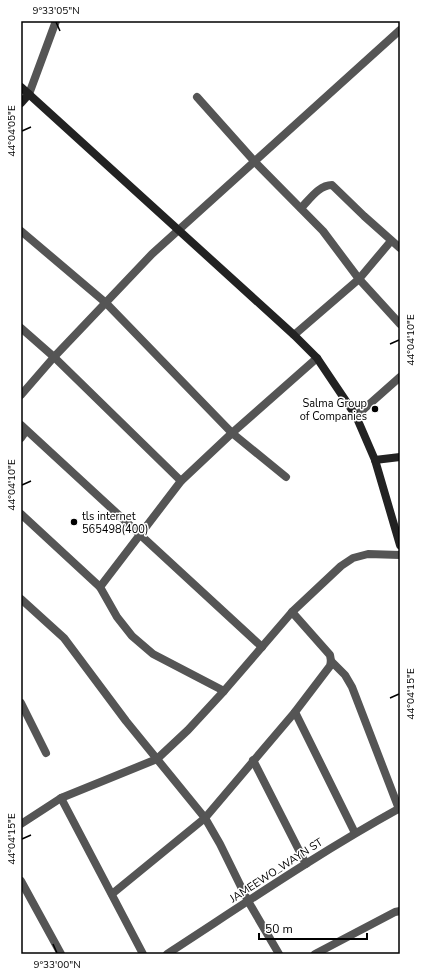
<svg xmlns="http://www.w3.org/2000/svg" width="421" height="975" font-family="'Nunito Sans',sans-serif">
  <rect width="100%" height="100%" fill="#fff"/>
  <g fill="none" stroke-linecap="round" stroke-linejoin="round">
    <g stroke="#555" stroke-width="8">
      <path d="M 29,94 L 56,21"/>
      <path d="M 197,97 L 255,162 L 323,231 L 359,279 L 400,324"/>
      <path d="M 301,208 C 310,199 319,185 332,185 L 364,216 L 400,248"/>
      <path d="M 21,231 L 106,303 L 232,433 L 286,477"/>
      <path d="M 21,328 L 54,357 L 181,481"/>
      <path d="M 294,335 L 359,279 L 391,241"/>
      <path d="M 21,395 L 54,357 L 152,254 L 400,30"/>
      <path d="M 356,416 L 400,377"/>
      <path d="M 21,425 L 262,647"/>
      <path d="M 21,438 L 26,431"/>
      <path d="M 21,514 L 100,587 L 117,617 L 132,636 L 153,654 L 224,691"/>
      <path d="M 100,587 L 181,481 L 232,433 L 317,358"/>
      <path d="M 21,599 L 64,638 L 126,721 L 205,818 L 220,844 L 248,901 L 279,954"/>
      <path d="M 331,661 L 345,675 L 352,687 L 399,809"/>
      <path d="M 21,703 L 46,753"/>
      <path d="M 295,712 L 355,833"/>
      <path d="M 253,760 L 306,864"/>
      <path d="M 61,798 L 143,954"/>
      <path d="M 21,824 L 61,798 L 157,759 L 188,730 L 224,691 L 292,612 L 341,566 L 353,558 L 368,554 L 400,555"/>
      <path d="M 21,881 L 61,954"/>
      <path d="M 112,894 L 205,818 L 295,712 L 330,666 L 331,661 L 330,655 L 292,612"/>
      <path d="M 167,954 C 244,904 320,852 400,808"/>
      <path d="M 315,954 L 395,912 L 400,911"/>
    </g>
    <g stroke="#222" stroke-width="8">
      <path d="M 21,87 L 294,335 L 317,358 L 356,416 L 375,460 L 400,545"/>
      <path d="M 21,103 L 29,94"/>
      <path d="M 375,460 L 400,457"/>
    </g>
  </g>
  <path fill="none" stroke="#000" stroke-width="1.5" d="M 56,22 L 60,31M 22,131 L 31,127M 390,344 L 399,340M 22,485 L 31,481M 390,698 L 399,694M 22,839 L 31,835M 53,944 L 57,953"/>
  <g fill="#000" stroke="#fff" stroke-width="1.5">
    <circle cx="375" cy="409" r="4"/>
    <circle cx="74" cy="522" r="4"/>
  </g>
  <g text-anchor="middle" stroke-width="3" stroke-linejoin="round" paint-order="stroke">
    <g font-size="11" fill="#000" stroke="#fff" text-anchor="end">
      <text x="367" y="407">Salma Group<tspan x="367" dy="13">of Companies</tspan></text>
      <text x="82" y="520" text-anchor="start">tls internet<tspan x="82" dy="13">565498(400)</tspan></text>
    </g>
    <g font-size="11" fill="#000" stroke="#fff">
      <text transform="translate(276 870) rotate(-33)" y="4">JAMEEWO_WAYN ST</text>
    </g>
  </g>
  <rect width="421" height="975" fill="none" stroke="#ffffff" stroke-width="44"/>
  <path d="M259 933v6h108v-6" fill="none" stroke="#000000" stroke-width="2"/>
  <text x="265" y="933" font-size="12" fill="#000000" stroke="#ffffff" stroke-width="3" paint-order="stroke">50 m</text>
  <rect x="22" y="22" width="377" height="931" fill="none" stroke="#000" stroke-width="1.5"/>
  <g font-size="10" text-anchor="middle" fill="#000">
    <text x="56" y="14">9°33'05"N</text>
    <text transform="translate(11 131) rotate(-90)" y="4">44°04'05"E</text>
    <text transform="translate(410 340) rotate(-90)" y="4">44°04'10"E</text>
    <text transform="translate(11 485) rotate(-90)" y="4">44°04'10"E</text>
    <text transform="translate(410 694) rotate(-90)" y="4">44°04'15"E</text>
    <text transform="translate(11 839) rotate(-90)" y="4">44°04'15"E</text>
    <text x="57" y="968">9°33'00"N</text>
  </g>
</svg>
